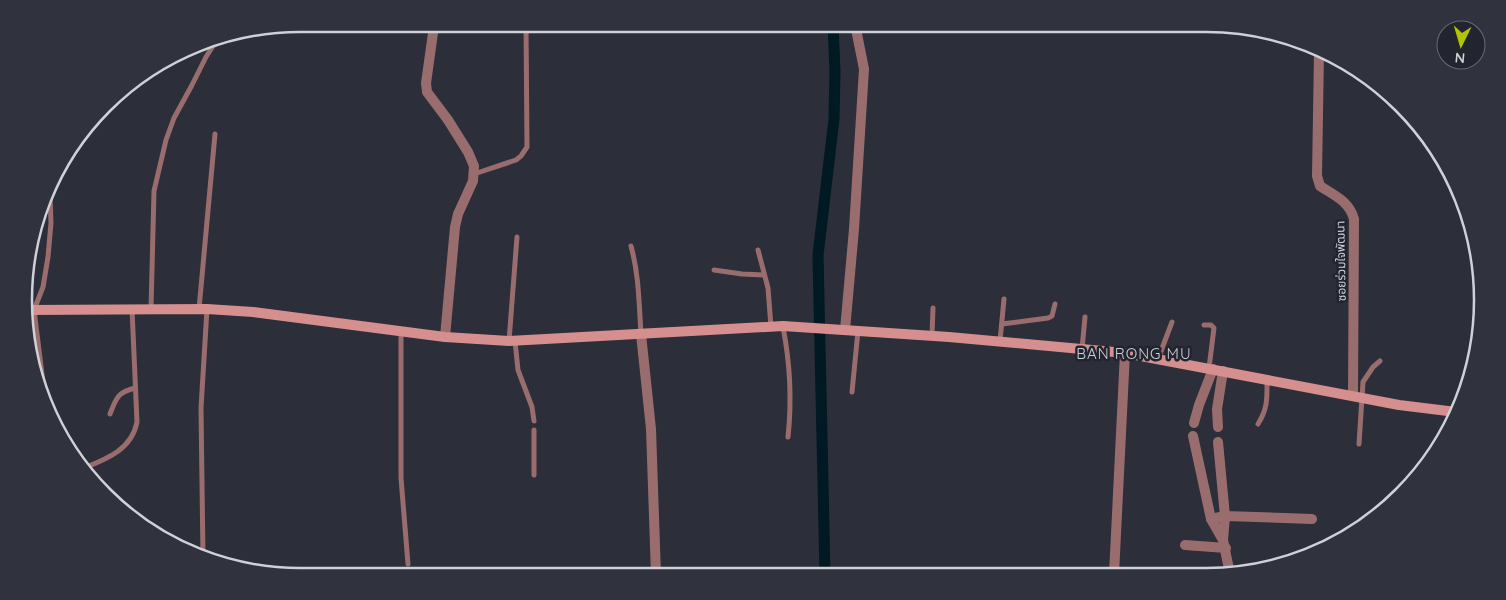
<svg xmlns="http://www.w3.org/2000/svg" width="1506" height="600" font-family="Quicksand,'Noto Sans Thai',sans-serif">
  <rect width="100%" height="100%" fill="#2c2e39"/>
  <g fill="none" stroke-linecap="round" stroke-linejoin="round">
    <path stroke="#001922" stroke-width="11" d="M 825,575 L 818,255 L 834,119 L 835,72 L 833,24"/>
    <g stroke="#996d6d" stroke-width="5">
      <path d="M 474,174 L 516,160 L 521,156 L 527,147 L 526,24"/>
      <path d="M 631,246 C 639,275 639,304 641,334"/>
      <path d="M 758,250 L 768,288 L 771,327"/>
      <path d="M 714,270 L 742,274 L 764,275"/>
      <path d="M 151,309 L 154,191 L 166,140 L 174,118 L 192,85 L 206,57 L 213,46 L 228,36"/>
      <path d="M 199,309 L 215,134"/>
      <path d="M 1002,324 L 1048,318 L 1052,316 L 1055,304"/>
      <path d="M 1204,325 L 1211,325 L 1214,328 L 1209,368"/>
      <path d="M 783,327 C 790,363 792,400 788,437"/>
      <path d="M 401,331 L 401,478 L 408,564"/>
      <path d="M 932,335 L 933,308"/>
      <path d="M 509,341 L 517,237"/>
      <path d="M 515,341 L 518,370 L 532,407 L 534,421"/>
      <path d="M 1000,341 L 1004,299"/>
      <path d="M 1082,349 L 1085,317"/>
      <path d="M 1158,359 L 1172,322"/>
      <path d="M 44,390 L 34,310 L 43,287 L 48,257 L 51,223 L 50,194"/>
      <path d="M 852,392 L 858,331"/>
      <path d="M 110,414 C 116,398 118,392 135,388"/>
      <path d="M 1258,424 C 1268,408 1267,398 1267,380"/>
      <path d="M 1359,444 L 1363,382 L 1373,367 L 1380,361"/>
      <path d="M 84,468 C 107,459 132,449 137,422 L 132,309"/>
      <path d="M 534,475 L 534,430"/>
      <path d="M 203,557 L 201,408 L 207,309"/>
    </g>
    <g stroke="#996d6d" stroke-width="10">
      <path d="M 430,24 L 433,33 L 426,83 L 427,92 L 448,120 L 468,152 L 474,166 L 473,181 L 458,214 L 455,227 L 445,337"/>
      <path d="M 1319,52 L 1317,176 L 1320,186 C 1335,196 1349,201 1354,219 L 1353,396"/>
      <path d="M 845,330 L 854,229 L 864,69 L 855,24"/>
      <path d="M 641,334 L 651,429 L 656,575"/>
      <path d="M 1194,423 L 1199,405 L 1213,369"/>
      <path d="M 1218,427 L 1217,409 L 1223,371"/>
      <path d="M 1193,436 L 1211,519 L 1223,540 L 1230,574"/>
      <path d="M 1218,442 L 1225,516 L 1223,540"/>
      <path d="M 1211,519 L 1225,516 L 1312,519"/>
      <path d="M 1185,545 L 1226,548"/>
      <path d="M 1114,574 L 1125,353"/>
    </g>
    <path stroke="#d58f8f" stroke-width="10" d="M 28,310 L 207,309 L 253,312 L 445,337 L 509,341 L 783,326 L 949,337 L 1125,353 L 1399,405 L 1456,412"/>
  </g>
  <g text-anchor="middle" stroke-width="5" stroke-linejoin="round" paint-order="stroke">
    <g font-size="12" fill="#cfd1d8" stroke="#22242f">
      <text transform="translate(1341 261) rotate(-91)" y="4">ซอยร่วมใจพัฒนา</text>
    </g>
    <g font-size="15" letter-spacing="1" fill="#cfd1d8" stroke="#22242f">
      <text x="1134" y="359">BAN RONG MU</text>
    </g>
  </g>
  <path d="M0 0H1506V600H0ZM300 32H1206A268 268 0 0 1 1474 300V300A268 268 0 0 1 1206 568H300A268 268 0 0 1 32 300V300A268 268 0 0 1 300 32Z" fill="#30323d" fill-rule="evenodd"/>
  <path fill="none" stroke="#cfd1d8" stroke-width="2.5" d="M300 32H1206A268 268 0 0 1 1474 300V300A268 268 0 0 1 1206 568H300A268 268 0 0 1 32 300V300A268 268 0 0 1 300 32Z"/>
  <g transform="translate(1461 45) rotate(185)"><circle r="24" fill="#22242f" stroke="#676973"/>
  <path d="M0-4L9 19L0 12L-9 19Z" fill="#b1c500"/>
  <text y="-8" font-size="14" font-weight="bold" text-anchor="middle" fill="#cfd1d8">N</text>
  </g>
</svg>
